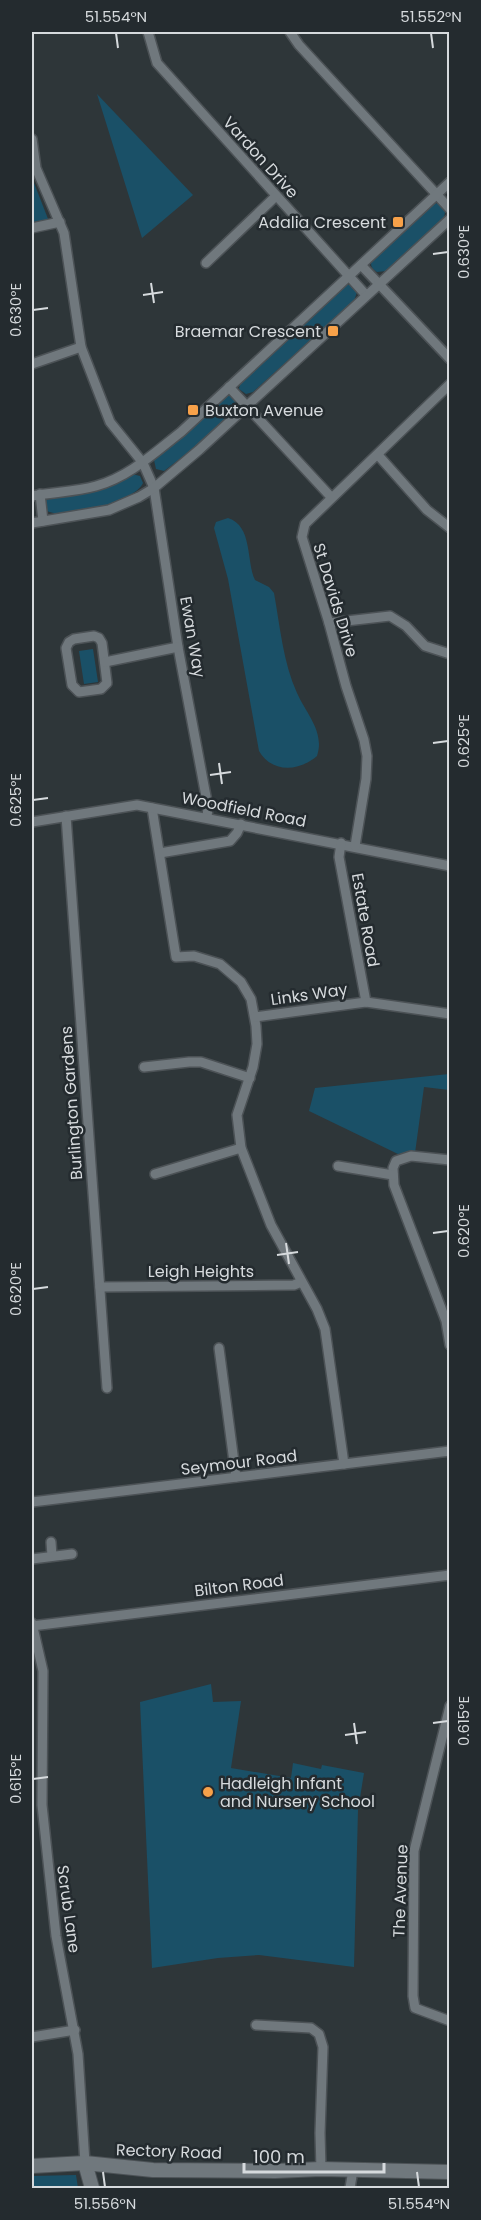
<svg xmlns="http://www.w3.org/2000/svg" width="481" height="2220" font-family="Poppins,sans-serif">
  <rect width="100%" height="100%" fill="#2e3639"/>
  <g fill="#1a5067">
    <path d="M 97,94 L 193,195 L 142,238 Z"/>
    <path d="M 32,182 L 34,183 L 50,224 L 32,230 Z"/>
    <path d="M 438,203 L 445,212 L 444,218 L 386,271 L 377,272 C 371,268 370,265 372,258 L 433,204 Z"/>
    <path d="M 343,285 L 352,285 L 357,292 L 354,301 L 253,392 L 246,394 L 239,389 L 241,379 Z"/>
    <path d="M 224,395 L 231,396 L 237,402 L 234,410 L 194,448 L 164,471 L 156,469 L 154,460 Z"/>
    <path d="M 132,474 L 140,476 L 143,483 C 135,502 61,522 46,510 L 46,500 L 80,493 Z"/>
    <path d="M 228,518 C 253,526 246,561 255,580 L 269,587 L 274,593 C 280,626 283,662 297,693 C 307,715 325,732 317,756 C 298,772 272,773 259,751 L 228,579 L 214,528 L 216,522 Z"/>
    <path d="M 93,649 L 98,682 L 84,684 L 79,651 Z"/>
    <path d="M 449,1074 L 449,1090 L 424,1087 L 415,1153 L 398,1154 L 309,1111 L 315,1088 Z"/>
    <path d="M 211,1684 L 213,1702 L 241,1701 L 231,1768 L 291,1778 L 293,1763 L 321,1769 L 322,1765 L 364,1773 L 358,1810 L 354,1967 L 259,1955 L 218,1958 L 152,1968 L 140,1702 Z"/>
    <path d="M 76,2175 L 78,2188 L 32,2188 L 32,2176 Z"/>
  </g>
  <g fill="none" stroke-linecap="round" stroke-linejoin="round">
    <defs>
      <g id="street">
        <path d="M 148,32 L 157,63 L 366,295"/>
        <path d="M 290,32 L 299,45 L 450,209"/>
        <path d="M 32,139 L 36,168 L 64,233 L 81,347 L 110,422 L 143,463 L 154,488 L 178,647 L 208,807 L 207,817"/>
        <path d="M 32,228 L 60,222"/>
        <path d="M 206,263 L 276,196"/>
        <path d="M 361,265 L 450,359"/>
        <path d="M 32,364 L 81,347"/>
        <path d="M 229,387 L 331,497"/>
        <path d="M 378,455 L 427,510 L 450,528"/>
        <path d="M 40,494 L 43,521"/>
        <path d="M 32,496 C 53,492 75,492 96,486 C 129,477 154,453 181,432 L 450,182"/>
        <path d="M 32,523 L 109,510 L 139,497 L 154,488 L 199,450 L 450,219"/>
        <path d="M 329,623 L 390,616 L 406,626 L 425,646 L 450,654"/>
        <path d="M 94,636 L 99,638 L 102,643 L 107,683 L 101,689 L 79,692 L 72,685 L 66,648 L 69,642 L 74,639 Z"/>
        <path d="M 105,662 L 178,647"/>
        <path d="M 152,808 L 176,957 L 194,956 L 220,964 L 241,982 L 251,999 L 256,1026 L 257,1044 L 253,1067 L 237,1115 L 241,1148 L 271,1225 L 317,1309 L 325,1329 L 344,1464"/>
        <path d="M 66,816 L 107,1388"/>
        <path d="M 32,822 L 137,805 L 450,866"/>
        <path d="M 341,843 L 339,857 L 366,1002"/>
        <path d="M 355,846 L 366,779 L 367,756 L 364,740 L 346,686 L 329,623 L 302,537 L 305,524 L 450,384"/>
        <path d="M 160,853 L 230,841 L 237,833 L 241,824"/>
        <path d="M 255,1017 L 366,1002 L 450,1014"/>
        <path d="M 144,1067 L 189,1062 L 201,1062 L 250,1078"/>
        <path d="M 450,1160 L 411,1156 L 396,1161 L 393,1168 L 394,1185 L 446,1321 L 450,1345"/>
        <path d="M 338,1166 L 393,1175"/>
        <path d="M 155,1174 L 241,1148"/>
        <path d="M 100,1287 L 294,1285 L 301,1282"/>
        <path d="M 219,1348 L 236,1477"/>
        <path d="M 32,1502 L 450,1451"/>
        <path d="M 51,1542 L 52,1556"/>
        <path d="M 32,1559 L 72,1554"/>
        <path d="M 32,1623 L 43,1671 L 42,1805 L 56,1936 L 78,2054 L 85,2163"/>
        <path d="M 32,1626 L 450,1575"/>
        <path d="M 450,1706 L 414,1851 L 413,1996 L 415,2008 L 450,2021"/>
        <path d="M 256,2025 L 311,2028 L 319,2034 L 323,2047 L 320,2133 L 321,2169"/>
        <path d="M 32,2037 L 75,2030"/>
        <path d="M 350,2188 L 353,2170"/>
      </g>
      <g id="secondary">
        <path d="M 85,2163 L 92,2188"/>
        <path d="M 32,2166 L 85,2163 L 153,2170 L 275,2171 L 321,2169 L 450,2172"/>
      </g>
    </defs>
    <use href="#street" stroke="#4c5256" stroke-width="12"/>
    <use href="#secondary" stroke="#4c5256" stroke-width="16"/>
    <use href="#street" stroke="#70787d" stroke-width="9"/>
    <use href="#secondary" stroke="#70787d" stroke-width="14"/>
  </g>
  <path fill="none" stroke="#d6dadd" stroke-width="2" d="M 116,33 L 118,48M 431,33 L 433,48M 433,254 L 448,252M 151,283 L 154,303M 143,295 L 163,292M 33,310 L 48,308M 433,743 L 448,741M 219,763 L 222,784M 210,775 L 231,772M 33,800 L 48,798M 433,1233 L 448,1231M 286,1243 L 289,1264M 277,1255 L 298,1252M 33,1289 L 48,1287M 354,1723 L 357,1744M 433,1723 L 448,1721M 345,1735 L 366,1732M 33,1779 L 48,1777M 103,2172 L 105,2187M 417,2172 L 419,2187"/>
  <g fill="#f7a149" stroke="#242b2f" stroke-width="2">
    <rect x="392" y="216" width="12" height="12" rx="3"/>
    <rect x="327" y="325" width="12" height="12" rx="3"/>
    <rect x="187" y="404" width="12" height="12" rx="3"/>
    <circle cx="208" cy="1792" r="6"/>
  </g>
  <g text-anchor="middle" stroke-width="5" stroke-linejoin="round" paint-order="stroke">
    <g font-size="16" fill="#d6dadd" stroke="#242b2f">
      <text transform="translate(261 157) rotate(48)" y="6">Vardon Drive</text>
      <text transform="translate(336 600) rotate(73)" y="6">St Davids Drive</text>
      <text transform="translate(193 637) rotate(80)" y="6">Ewan Way</text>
      <text transform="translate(244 809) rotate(11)" y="6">Woodfield Road</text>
      <text transform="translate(366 920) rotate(80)" y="6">Estate Road</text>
      <text transform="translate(309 994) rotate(-8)" y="6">Links Way</text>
      <text transform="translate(71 1103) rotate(-94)" y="6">Burlington Gardens</text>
      <text x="201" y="1277">Leigh Heights</text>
      <text transform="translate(239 1462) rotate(-7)" y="6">Seymour Road</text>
      <text transform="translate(239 1585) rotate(-7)" y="6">Bilton Road</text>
      <text transform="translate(400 1891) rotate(-88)" y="6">The Avenue</text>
      <text transform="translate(69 1909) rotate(82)" y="6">Scrub Lane</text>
      <text transform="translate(169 2151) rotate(2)" y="6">Rectory Road</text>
    </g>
    <g font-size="16" fill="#d6dadd" stroke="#242b2f" text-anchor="end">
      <text x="386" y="228">Adalia Crescent</text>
      <text x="321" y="337">Braemar Crescent</text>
      <text x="205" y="416" text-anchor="start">Buxton Avenue</text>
      <text x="220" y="1789" text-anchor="start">Hadleigh Infant<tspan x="220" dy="18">and Nursery School</tspan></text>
    </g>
  </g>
  <rect width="481" height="2220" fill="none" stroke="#242b2f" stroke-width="66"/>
  <path d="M244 2163v9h140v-9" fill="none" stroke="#d6dadd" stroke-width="3"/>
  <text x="253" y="2163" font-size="18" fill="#d6dadd" stroke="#242b2f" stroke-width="4.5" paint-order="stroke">100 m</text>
  <rect x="33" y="33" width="415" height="2154" fill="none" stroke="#d6dadd" stroke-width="2"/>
  <g font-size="15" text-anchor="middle" fill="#d6dadd">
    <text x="116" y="22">51.554°N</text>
    <text x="431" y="22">51.552°N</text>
    <text transform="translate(464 252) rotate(-90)" y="5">0.630°E</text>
    <text transform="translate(16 310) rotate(-90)" y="5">0.630°E</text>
    <text transform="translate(464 741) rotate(-90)" y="5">0.625°E</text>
    <text transform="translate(16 800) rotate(-90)" y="5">0.625°E</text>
    <text transform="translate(464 1231) rotate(-90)" y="5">0.620°E</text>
    <text transform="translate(16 1289) rotate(-90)" y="5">0.620°E</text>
    <text transform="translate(464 1721) rotate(-90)" y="5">0.615°E</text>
    <text transform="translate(16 1779) rotate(-90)" y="5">0.615°E</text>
    <text x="105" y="2209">51.556°N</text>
    <text x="419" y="2209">51.554°N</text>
  </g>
</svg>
